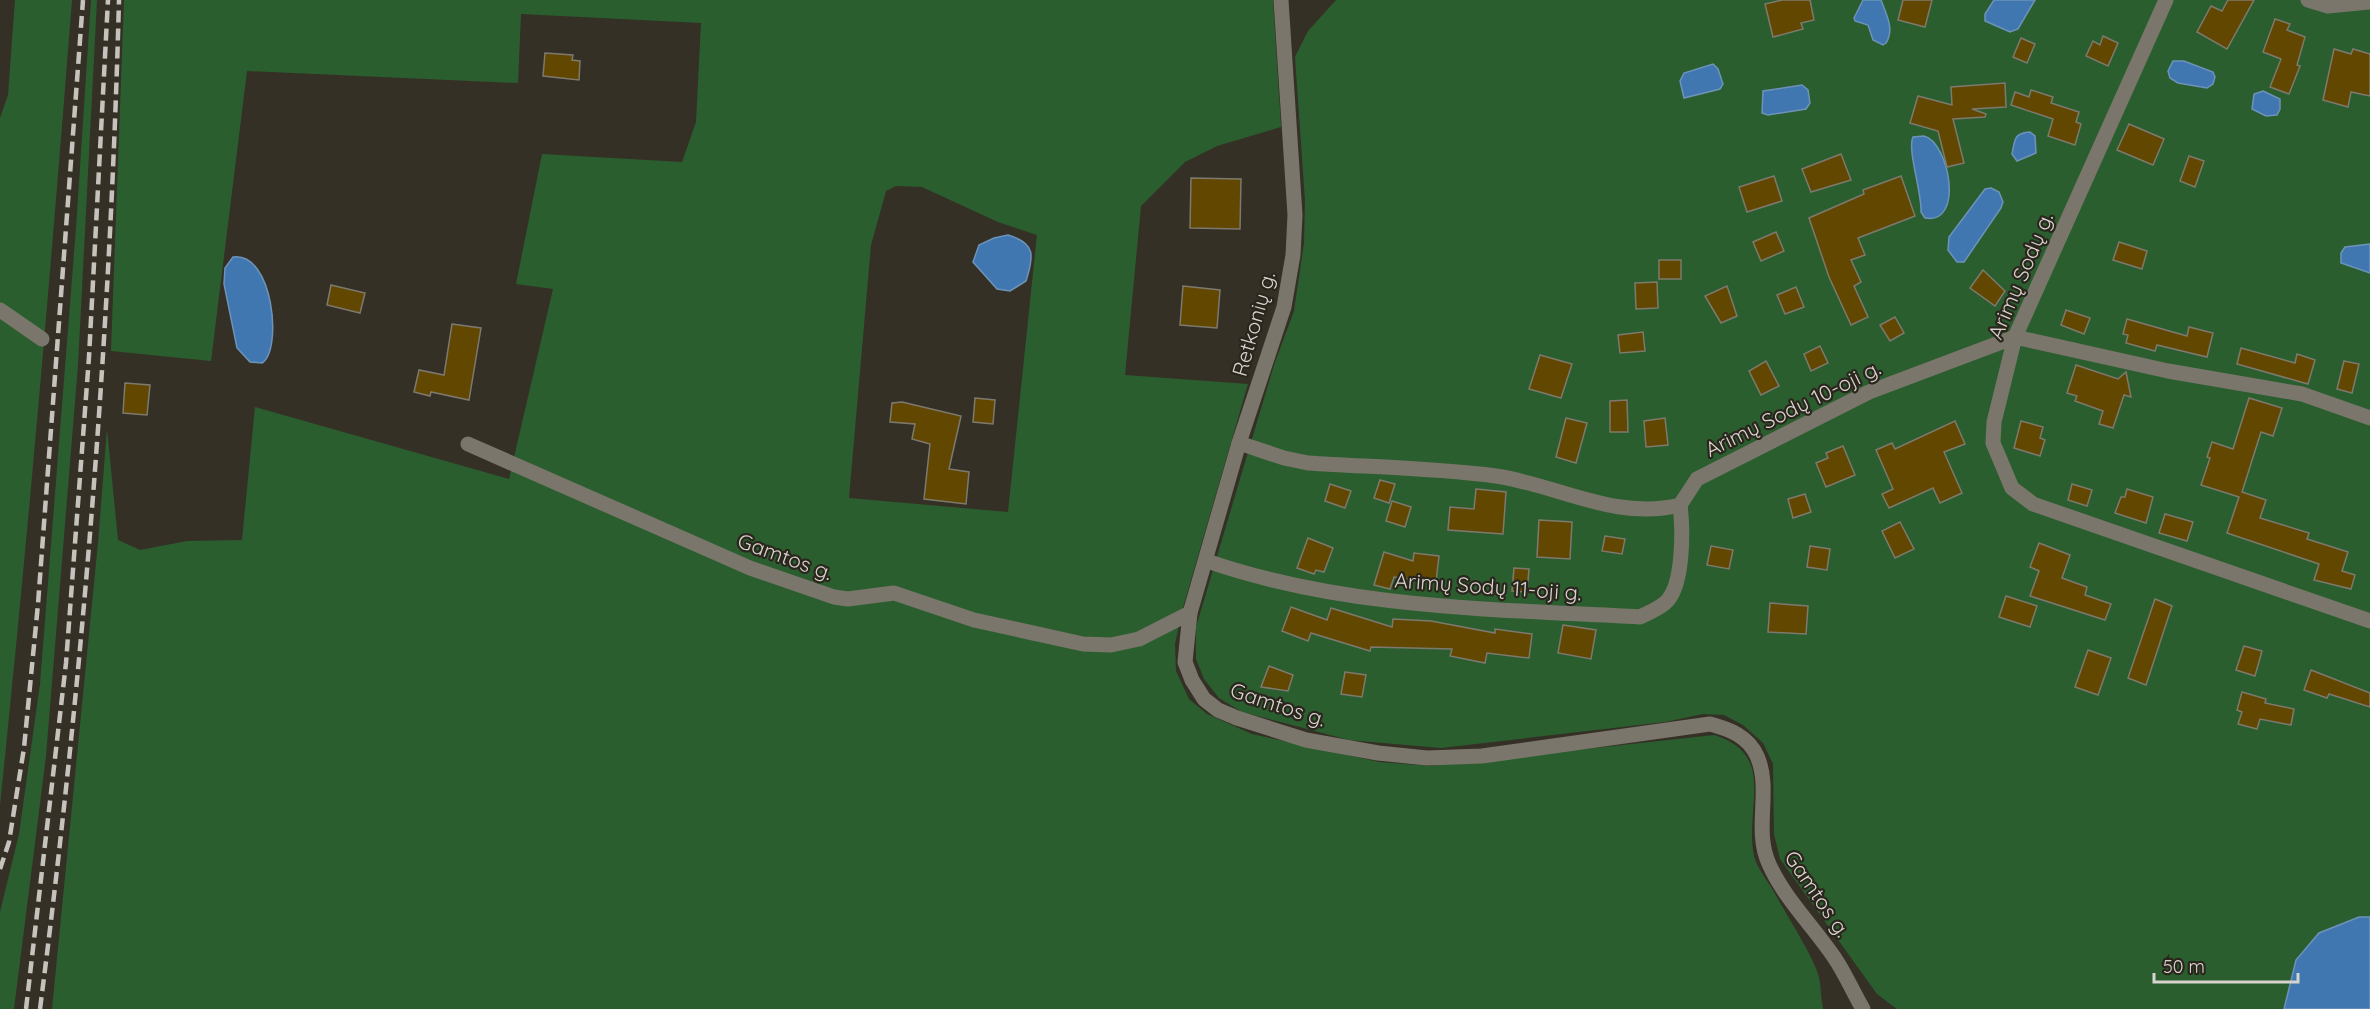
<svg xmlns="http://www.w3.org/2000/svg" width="2370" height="1009" font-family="Quicksand,sans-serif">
  <rect width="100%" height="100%" fill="#353026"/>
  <g fill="#2b5e2f" fill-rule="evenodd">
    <path d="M 15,0 L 72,0 C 51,269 28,537 0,805 L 0,118 L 8,95 Z"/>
    <path d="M 91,0 L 97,0 L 78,365 L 46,756 L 14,1009 L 0,1009 L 0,912 L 19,834 L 40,684 L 76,228 Z"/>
    <path d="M 124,0 L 1273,0 L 1281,127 L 1217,146 L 1185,162 L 1141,206 L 1125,375 L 1248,384 L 1182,611 L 1175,644 L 1176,671 L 1189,699 L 1207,714 L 1252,734 L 1379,762 L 1430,766 L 1714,735 C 1778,755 1744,807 1754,856 C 1757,868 1768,881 1774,892 C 1785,913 1814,957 1819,977 C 1821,987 1821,999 1823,1009 L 52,1009 L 98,543 L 107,429 L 118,540 L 140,550 L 187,541 L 242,540 L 255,407 L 509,479 L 553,289 L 516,284 L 542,154 L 682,162 L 696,122 L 701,23 L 521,14 L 518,83 L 247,71 L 211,361 L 111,351 ZM 896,186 L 922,187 L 998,222 L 1037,235 L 1008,512 L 849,498 L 871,245 L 886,191 Z"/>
    <path d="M 1336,0 L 2370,0 L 2370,917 L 2359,917 L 2296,960 L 2284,1009 L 1897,1009 L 1877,994 L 1780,859 L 1774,834 L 1773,764 L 1763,743 L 1743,725 L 1724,715 L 1703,714 L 1665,722 L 1441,748 L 1349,740 L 1242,712 L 1219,698 L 1204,679 L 1196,659 L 1196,627 L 1274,365 L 1294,311 L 1304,243 L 1305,201 L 1295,57 L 1308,31 Z"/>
  </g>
  <g fill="#4077b0" stroke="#6d93b9" stroke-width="1.5">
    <path d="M 1863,0 L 1881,0 C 1886,14 1895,29 1886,43 L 1883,45 L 1873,40 L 1868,25 L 1855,21 L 1854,18 Z"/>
    <path d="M 1994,0 L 2035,0 L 2018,29 L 2010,32 L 1985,21 L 1985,14 Z"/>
    <path d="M 2173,61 L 2184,61 L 2213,72 L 2215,77 L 2213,84 L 2207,88 L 2178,83 L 2170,78 L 2168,71 Z"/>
    <path d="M 1713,64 L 1718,69 L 1723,84 L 1720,89 L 1684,98 L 1680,81 L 1684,73 Z"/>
    <path d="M 1802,85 L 1808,90 L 1810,103 L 1806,109 L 1768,115 L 1762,113 L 1763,91 Z"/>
    <path d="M 2263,91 L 2280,99 L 2280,109 L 2277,115 L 2266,116 L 2252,109 L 2254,94 Z"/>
    <path d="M 2030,132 L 2035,136 L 2036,153 L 2017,161 L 2012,154 C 2015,139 2014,133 2030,132 Z"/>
    <path d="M 1924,136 C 1949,142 1965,225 1925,218 L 1921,212 C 1922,192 1907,150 1913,137 Z"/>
    <path d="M 1991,188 L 1999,192 L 2003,202 L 2001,208 L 1964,262 L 1957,262 L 1948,250 L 1949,237 L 1985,189 Z"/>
    <path d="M 1008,235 C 1036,243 1034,256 1026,281 L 1010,291 L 997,289 L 973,262 L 979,245 L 994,238 Z"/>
    <path d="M 2370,244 L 2370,273 L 2341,263 L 2341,253 L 2345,247 Z"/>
    <path d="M 233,257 C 273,251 283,350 262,363 L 250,362 L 237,348 L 224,284 L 225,268 Z"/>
    <path d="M 2359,917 L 2370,917 L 2370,1009 L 2284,1009 L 2296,960 L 2319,933 Z"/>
  </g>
  <g fill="#614700" stroke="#7e796e" stroke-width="1.5">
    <path d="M 1782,0 L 1810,0 L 1814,20 L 1801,23 L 1803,29 L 1773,37 L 1765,4 Z"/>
    <path d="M 1903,0 L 1932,0 L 1925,27 L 1898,20 Z"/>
    <path d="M 2228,0 L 2254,0 L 2227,49 L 2197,32 L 2211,6 L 2222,11 Z"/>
    <path d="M 2275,19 L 2290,24 L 2287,30 L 2305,37 L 2297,65 L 2300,66 L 2289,94 L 2270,87 L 2281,59 L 2263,52 Z"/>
    <path d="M 2103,36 L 2118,43 L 2108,66 L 2086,56 L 2093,41 L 2100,45 Z"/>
    <path d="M 2021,38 L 2035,44 L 2027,63 L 2013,57 Z"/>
    <path d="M 2334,49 L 2351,54 L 2353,49 L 2370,54 L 2370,96 L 2351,92 L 2348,107 L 2323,100 Z"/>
    <path d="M 545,53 L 573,55 L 572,60 L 580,61 L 579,80 L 543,76 Z"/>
    <path d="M 2005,83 L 2006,107 L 1972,109 L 1986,114 L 1985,117 L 1953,119 L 1964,163 L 1947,167 L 1938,131 L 1910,123 L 1918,96 L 1952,105 L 1951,87 Z"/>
    <path d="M 2031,90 L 2053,97 L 2051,103 L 2079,112 L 2076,122 L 2081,124 L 2075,145 L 2048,136 L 2053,119 L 2011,105 L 2015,92 L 2029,97 Z"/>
    <path d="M 2129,124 L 2164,139 L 2153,165 L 2117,150 Z"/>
    <path d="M 1841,154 L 1851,180 L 1811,192 L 1802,169 Z"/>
    <path d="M 2189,156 L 2204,161 L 2195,187 L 2180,181 Z"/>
    <path d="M 1774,176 L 1782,201 L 1747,212 L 1739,187 Z"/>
    <path d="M 1901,176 L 1915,216 L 1858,238 L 1865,255 L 1851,260 L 1861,282 L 1854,286 L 1868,317 L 1851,325 L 1829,277 L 1809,218 L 1864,194 L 1863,190 Z"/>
    <path d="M 1191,178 L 1241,179 L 1240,229 L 1190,228 Z"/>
    <path d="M 1776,232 L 1784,251 L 1761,261 L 1753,242 Z"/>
    <path d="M 2119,242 L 2147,251 L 2142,269 L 2113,260 Z"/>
    <rect x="1659" y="260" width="22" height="19"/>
    <path d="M 1983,270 L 2005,291 L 1995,306 L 1970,288 Z"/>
    <path d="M 1657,282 L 1658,308 L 1636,309 L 1635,283 Z"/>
    <path d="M 331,285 L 365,293 L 360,313 L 327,305 Z"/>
    <path d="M 1183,286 L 1220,290 L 1217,328 L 1180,325 Z"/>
    <path d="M 1727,286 L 1737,316 L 1721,323 L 1705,296 Z"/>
    <path d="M 1796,287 L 1804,307 L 1785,314 L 1777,295 Z"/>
    <path d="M 2066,310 L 2090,318 L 2084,334 L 2061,325 Z"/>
    <path d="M 1895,317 L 1904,333 L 1890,341 L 1880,325 Z"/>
    <path d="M 2127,319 L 2187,336 L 2189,327 L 2213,333 L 2207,357 L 2157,345 L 2155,351 L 2126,343 L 2128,335 L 2123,334 Z"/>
    <path d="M 452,324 L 481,328 L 469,400 L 431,392 L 430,396 L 414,392 L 419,370 L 444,375 Z"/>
    <path d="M 1643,332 L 1645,351 L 1620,353 L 1618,335 Z"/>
    <path d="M 1820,346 L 1828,363 L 1811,371 L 1804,354 Z"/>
    <path d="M 2241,348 L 2295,363 L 2297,354 L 2315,360 L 2308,384 L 2237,364 Z"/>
    <path d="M 1540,355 L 1572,364 L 1561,398 L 1529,389 Z"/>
    <path d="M 1766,361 L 1779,386 L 1761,395 L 1749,371 Z"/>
    <path d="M 2344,361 L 2359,364 L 2352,393 L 2337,389 Z"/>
    <path d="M 2076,365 L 2118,379 L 2126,372 L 2131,397 L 2124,395 L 2113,428 L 2099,424 L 2103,411 L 2075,401 L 2077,396 L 2067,393 Z"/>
    <path d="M 125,383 L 150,385 L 147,415 L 123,413 Z"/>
    <path d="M 975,398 L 995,400 L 993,424 L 973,422 Z"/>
    <path d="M 2249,398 L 2282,408 L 2273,436 L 2261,432 L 2242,492 L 2266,500 L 2260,518 L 2309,533 L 2307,539 L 2348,552 L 2342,571 L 2355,575 L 2351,589 L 2314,580 L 2319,564 L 2227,533 L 2239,497 L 2201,485 L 2210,458 L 2207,457 L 2212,442 L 2233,449 Z"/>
    <path d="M 1627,400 L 1628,432 L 1610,432 L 1610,401 Z"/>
    <path d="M 902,402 L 961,416 L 949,469 L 969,472 L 966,504 L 924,499 L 930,444 L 912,439 L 915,424 L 890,422 L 892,403 Z"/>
    <path d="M 1566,418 L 1587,423 L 1576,463 L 1556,457 Z"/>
    <path d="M 1665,418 L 1668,445 L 1646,447 L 1644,421 Z"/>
    <path d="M 1955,421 L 1965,444 L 1944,452 L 1962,493 L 1940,503 L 1933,488 L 1889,508 L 1882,494 L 1893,489 L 1876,450 L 1892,443 L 1895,449 Z"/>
    <path d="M 2021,421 L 2043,427 L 2040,438 L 2045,440 L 2040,456 L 2014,448 Z"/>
    <path d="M 1843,446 L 1855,475 L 1826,487 L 1816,463 L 1828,458 L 1826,453 Z"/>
    <path d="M 1380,480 L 1395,484 L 1389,503 L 1374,498 Z"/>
    <path d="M 1330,484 L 1351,491 L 1345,508 L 1325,501 Z"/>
    <path d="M 2072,484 L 2092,490 L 2087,506 L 2068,500 Z"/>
    <path d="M 1476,489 L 1506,492 L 1503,534 L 1448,530 L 1450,507 L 1474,509 Z"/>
    <path d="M 2127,489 L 2153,497 L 2146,523 L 2115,513 L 2121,497 L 2125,497 Z"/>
    <path d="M 1805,494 L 1811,512 L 1793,518 L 1788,499 Z"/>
    <path d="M 1392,501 L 1411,507 L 1405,527 L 1386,521 Z"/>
    <path d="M 2165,514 L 2193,522 L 2187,541 L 2159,533 Z"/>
    <path d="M 1539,520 L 1572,522 L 1570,559 L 1537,557 Z"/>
    <path d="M 1900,522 L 1914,549 L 1895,558 L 1882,531 Z"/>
    <path d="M 1605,536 L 1625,539 L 1622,554 L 1602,551 Z"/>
    <path d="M 1308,538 L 1333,548 L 1324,572 L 1316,570 L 1314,574 L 1297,568 Z"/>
    <path d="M 2039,543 L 2070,555 L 2062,578 L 2087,587 L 2085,595 L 2111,604 L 2105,620 L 2030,596 L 2039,571 L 2030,567 Z"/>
    <path d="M 1711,546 L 1733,550 L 1729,569 L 1707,565 Z"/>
    <path d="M 1810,546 L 1830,549 L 1827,570 L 1807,567 Z"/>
    <path d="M 1384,552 L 1413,561 L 1414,553 L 1439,556 L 1436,582 L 1394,577 L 1390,589 L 1374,585 Z"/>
    <path d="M 1514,568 L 1529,569 L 1527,592 L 1512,591 Z"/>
    <path d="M 2006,596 L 2037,606 L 2030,627 L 1999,617 Z"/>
    <path d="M 2155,599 L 2172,606 L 2146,685 L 2128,678 Z"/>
    <path d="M 1770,603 L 1808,606 L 1806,634 L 1768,632 Z"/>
    <path d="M 1291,607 L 1327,620 L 1331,608 L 1392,627 L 1393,619 L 1431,621 L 1495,633 L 1495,629 L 1532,634 L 1529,658 L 1487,653 L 1485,663 L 1450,656 L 1452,649 L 1371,647 L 1370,651 L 1311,633 L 1308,641 L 1282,631 Z"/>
    <path d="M 1563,625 L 1596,630 L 1591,659 L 1558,653 Z"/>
    <path d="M 2244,646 L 2262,651 L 2255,676 L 2236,670 Z"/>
    <path d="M 2088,650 L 2111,658 L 2098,695 L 2075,687 Z"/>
    <path d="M 1269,666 L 1293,675 L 1288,691 L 1261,687 Z"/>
    <path d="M 2311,670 L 2370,693 L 2370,707 L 2329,694 L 2327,698 L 2304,690 Z"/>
    <path d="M 1345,672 L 1366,675 L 1362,697 L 1341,694 Z"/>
    <path d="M 2242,692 L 2266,699 L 2265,703 L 2294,709 L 2291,725 L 2260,719 L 2257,729 L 2238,724 L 2242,712 L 2237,710 Z"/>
  </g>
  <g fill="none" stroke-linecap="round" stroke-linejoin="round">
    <g stroke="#7b766b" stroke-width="15">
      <path d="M 1281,0 L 1295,215 L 1293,255 L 1284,307 L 1239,443 L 1190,613 L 1185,662 L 1192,680 L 1204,699 L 1218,710 L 1237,718 L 1306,740 L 1378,753 L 1427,758 L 1482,756 L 1710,724 C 1729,729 1748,736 1757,756 C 1772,790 1753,829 1769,864 C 1784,898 1813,926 1834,957 C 1845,973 1853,992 1863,1009"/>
      <path d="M 2166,0 L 2015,337 L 1994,422 L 1993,443 L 2012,488 L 2033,504 L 2370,621"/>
      <path d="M 2308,0 L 2328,6 L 2370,2"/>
      <path d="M 0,310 L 42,339"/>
      <path d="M 1239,443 L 1284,458 L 1308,463 C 1370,467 1434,468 1496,476 C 1558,485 1615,521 1680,505 L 1697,479 L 1869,392 L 2015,337 L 2168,371 L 2302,394 L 2370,418"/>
      <path d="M 468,444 L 750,568 L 834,597 L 848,599 L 894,593 L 974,620 L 1083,644 L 1111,645 L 1139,639 L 1190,613"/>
      <path d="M 1207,561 C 1346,609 1495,609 1640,617 C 1648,613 1658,609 1665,603 C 1684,587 1683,529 1680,505"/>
    </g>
    <g stroke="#c6c2bc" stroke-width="4.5" stroke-dasharray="12 6" stroke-linecap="butt">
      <path d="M 0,869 L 9,842 L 24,748 L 38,604 L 83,0"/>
      <path d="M 26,1009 L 66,663 L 89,357 L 108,0"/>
      <path d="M 40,1009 C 83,675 110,337 119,0"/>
    </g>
  </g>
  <g text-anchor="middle" stroke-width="4.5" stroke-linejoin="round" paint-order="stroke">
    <g font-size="21" fill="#d7d4ce" stroke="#2b261d">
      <text transform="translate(2021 276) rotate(-67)" y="7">Arimų Sodų g.</text>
      <text transform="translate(1254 324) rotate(-74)" y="7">Retkonių g.</text>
      <text transform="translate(1793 409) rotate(-26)" y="7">Arimų Sodų 10-oji g.</text>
      <text transform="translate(785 557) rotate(20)" y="7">Gamtos g.</text>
      <text transform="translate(1488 587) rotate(4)" y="7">Arimų Sodų 11-oji g.</text>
      <text transform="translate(1278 705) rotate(18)" y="7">Gamtos g.</text>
      <text transform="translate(1817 894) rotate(56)" y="7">Gamtos g.</text>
    </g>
  </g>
  <path d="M2154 973v9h144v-9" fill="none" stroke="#d7d4ce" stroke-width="3"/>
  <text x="2163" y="973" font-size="18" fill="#d7d4ce" stroke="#2b261d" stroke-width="4.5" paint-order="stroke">50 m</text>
</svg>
